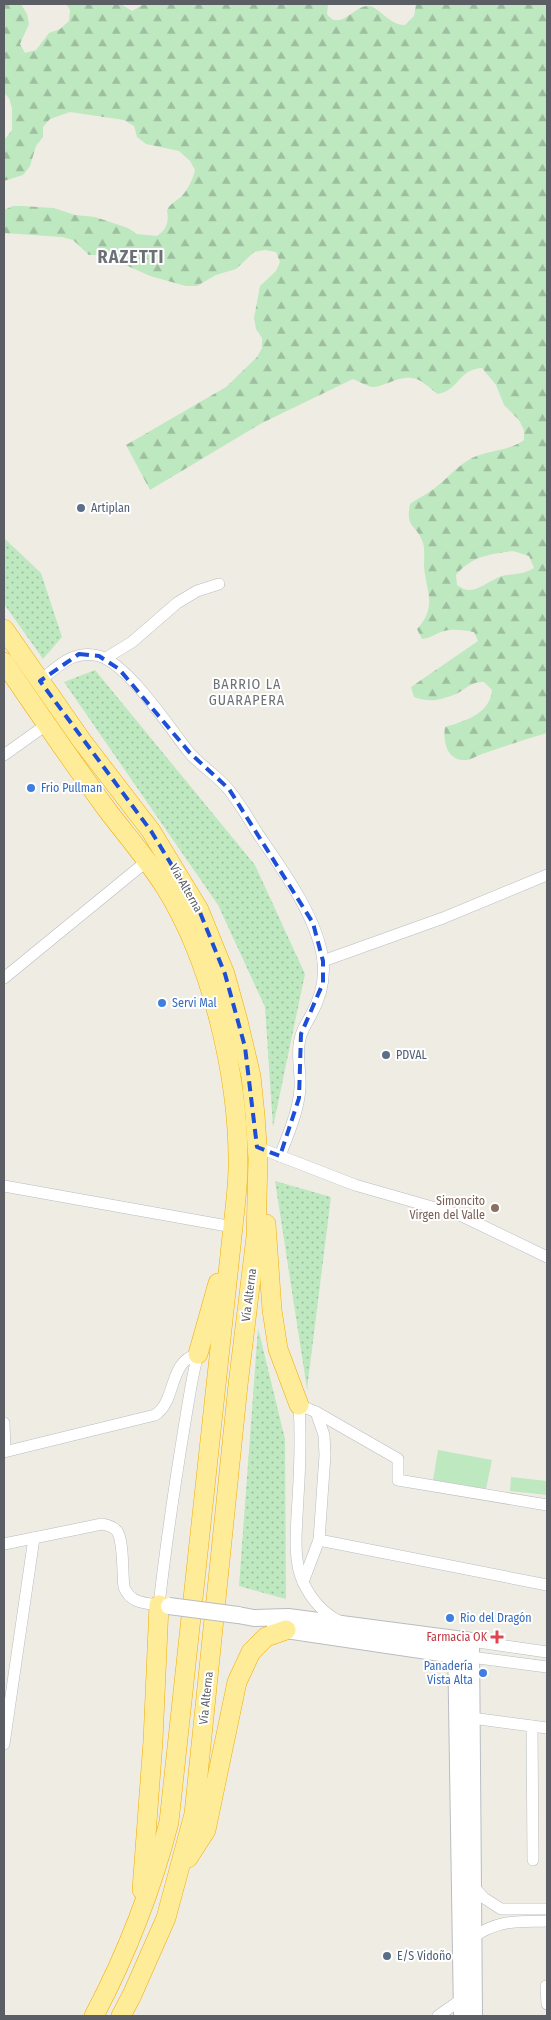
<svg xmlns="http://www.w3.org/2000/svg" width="551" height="2020" font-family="'Fira Sans Condensed',sans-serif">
  <defs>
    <pattern id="grass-dots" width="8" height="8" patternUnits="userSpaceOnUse" patternTransform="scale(1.25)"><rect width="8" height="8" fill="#bee8bf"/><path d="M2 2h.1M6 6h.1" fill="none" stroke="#9dbf9f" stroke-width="1.8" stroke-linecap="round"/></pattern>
    <pattern id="forest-firs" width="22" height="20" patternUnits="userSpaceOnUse" patternTransform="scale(1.25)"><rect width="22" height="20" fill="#bee8bf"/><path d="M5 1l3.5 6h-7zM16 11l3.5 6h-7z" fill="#9dbf9f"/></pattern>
  </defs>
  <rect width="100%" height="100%" fill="#efede3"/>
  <g fill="url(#grass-dots)">
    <path d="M 4,538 L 41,573 L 62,637 L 43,659 L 4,604 Z"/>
    <path d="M 95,670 L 255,865 L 305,974 L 273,1127 L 265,1007 L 218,905 L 64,682 Z"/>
    <path d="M 275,1181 L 331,1197 L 307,1389 Z"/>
    <path d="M 258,1328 L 285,1439 L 286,1599 L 239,1586 Z"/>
  </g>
  <path fill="url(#forest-firs)" fill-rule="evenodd" d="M 4,4 L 21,4 L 27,14 L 29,24 L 20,44 L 25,53 L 36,50 L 49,33 L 60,29 L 69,21 L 70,10 L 66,4 L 121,4 L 132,11 L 144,4 L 328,4 L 327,14 C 340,32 353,6 368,6 C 379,6 388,25 405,25 L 414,16 L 416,4 L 547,4 L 547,733 C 526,739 505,746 485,753 C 477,755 471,761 463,760 C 446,759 443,740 445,727 C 465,721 490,714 492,690 L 484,682 C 470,682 468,688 456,694 C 441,700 430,703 414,697 L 411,687 L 478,641 L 474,632 C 464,630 450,628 441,632 C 434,635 430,638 422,639 L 417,629 C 438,606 426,592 424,566 C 424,559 425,550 423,543 C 417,524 405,529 410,504 C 418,498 428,494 436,487 C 448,478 458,465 472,458 C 489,450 509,451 524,440 L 524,430 L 519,420 L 504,405 L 496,385 L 482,368 C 457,370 460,390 438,394 C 430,389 421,378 411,378 C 397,376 382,388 372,387 C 366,386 359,381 353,379 L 262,423 L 150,490 L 126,445 L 226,387 L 257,357 L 262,348 L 262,338 L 256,329 L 254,318 L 260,286 L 276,271 L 280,262 L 276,252 L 265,250 L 254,252 L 236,269 L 216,275 L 197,286 L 186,286 L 150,276 L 110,258 L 99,255 L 89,255 L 73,240 L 62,237 L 4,233 L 4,210 L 13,206 L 22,206 L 54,208 L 75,215 L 95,217 L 128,228 L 137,234 L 157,236 C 167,229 169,222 167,210 C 171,203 176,201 182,196 C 188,189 193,179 195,170 L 190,161 L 179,151 L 146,144 L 137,137 L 134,126 L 124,120 L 70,112 L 50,119 L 43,127 L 43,137 L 36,146 L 30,166 L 23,175 L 4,181 L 4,140 L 12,130 L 12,108 L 9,98 L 4,93 ZM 513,551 L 529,556 L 534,568 C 519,577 510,572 497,578 C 488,582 479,590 468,590 C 464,590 461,587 457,585 L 456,575 C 471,556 490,554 513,551 Z"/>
  <g fill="#bee8bf">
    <path d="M 438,1450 L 492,1460 L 486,1489 L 433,1480 Z"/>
    <path d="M 511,1477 L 547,1481 L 547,1495 L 510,1491 Z"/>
  </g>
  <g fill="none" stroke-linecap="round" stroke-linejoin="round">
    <defs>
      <g id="minor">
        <path d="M 106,658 L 132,642 L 177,603 L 197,591 L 219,584"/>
        <path d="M 40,681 C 58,666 74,649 99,656 C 128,664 169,727 188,751 C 200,766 217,775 229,790 C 240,804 249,819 258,834 C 282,869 318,918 323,961 C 325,980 320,999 311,1015 C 307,1023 302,1029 300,1039 C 296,1055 301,1071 300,1087 C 299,1111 288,1134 280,1156"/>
        <path d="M 4,755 L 46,725"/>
        <path d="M 323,961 L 443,918 L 547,875"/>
        <path d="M 4,978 L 147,861"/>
        <path d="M 257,1147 L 355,1185 L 460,1215 L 547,1257"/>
        <path d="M 4,1186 L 233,1227"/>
        <path d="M 4,1423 L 5,1451"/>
        <path d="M 4,1452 L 155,1415 C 177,1401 168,1361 198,1354"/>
        <path d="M 319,1540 L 547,1585"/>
        <path d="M 4,1544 L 102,1524 C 107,1525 113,1526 117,1531 C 124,1542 122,1572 124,1587 C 130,1603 144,1603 159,1605 C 166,1543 175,1483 185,1422 C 189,1399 192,1376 198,1354"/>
        <path d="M 303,1582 L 319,1540 L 325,1455 L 324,1435 L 316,1412"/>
        <path d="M 339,1621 C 323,1613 311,1599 303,1582 C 292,1558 297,1524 298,1498 C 300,1467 301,1436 299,1405 L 316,1412 L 398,1459 L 398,1480 L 547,1505"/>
        <path d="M 471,1641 L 547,1652"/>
        <path d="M 471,1657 L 547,1667"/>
        <path d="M 464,1717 L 547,1728"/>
        <path d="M 532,1726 L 533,1860"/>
        <path d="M 4,1744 L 34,1538"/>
        <path d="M 472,1885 L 484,1898 L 501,1909 L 547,1909"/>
        <path d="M 473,1937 C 500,1919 516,1922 547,1921"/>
        <path d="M 547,1986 L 546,1986 L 547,2004"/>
        <path d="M 438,2016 L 462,1999"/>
      </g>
      <g id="secondary">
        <path d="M 238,1615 L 254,1618 L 288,1617 L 471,1641 L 474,2016"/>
        <path d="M 275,1626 L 286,1630 L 468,1657"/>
        <path d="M 456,1640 L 462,2016"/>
      </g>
      <g id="trunk">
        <path d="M 4,629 L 82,741 L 151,831 L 199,910 L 225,974 L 238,1021 L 251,1076 L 255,1115 L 258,1159 L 256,1237 L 238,1385 L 194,1814 L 166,1918 L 132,1995 L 121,2016"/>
        <path d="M 4,662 C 38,712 72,762 108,811 C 127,836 148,860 165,887 C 212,962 239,1078 238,1166 C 238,1186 235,1207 233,1227 L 169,1822 C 152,1889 126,1955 94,2016"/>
        <path d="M 266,1224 L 272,1310 L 278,1349 L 299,1405"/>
        <path d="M 198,1354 L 218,1283"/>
        <path d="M 188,1858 L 206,1830 L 237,1682 L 251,1652 L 266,1637 L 286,1630"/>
        <path d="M 142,1890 L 153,1741 L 159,1605"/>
      </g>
    </defs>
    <use href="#minor" stroke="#b8bbc0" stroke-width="12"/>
    <use href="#secondary" stroke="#b9bcc2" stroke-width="18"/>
    <use href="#trunk" stroke="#f2ab00" stroke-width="20"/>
    <use href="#minor" stroke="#fff" stroke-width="11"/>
    <use href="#secondary" stroke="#fff" stroke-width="16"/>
    <use href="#trunk" stroke="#ffec99" stroke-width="19"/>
    <defs>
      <path id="secondary-bridge" d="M 169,1606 L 238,1615"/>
    </defs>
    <use href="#secondary-bridge" stroke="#b9bcc2" stroke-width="18" stroke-linecap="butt"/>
    <use href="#secondary-bridge" stroke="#fff" stroke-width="16"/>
  </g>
  <path fill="none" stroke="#1d4ed8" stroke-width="4" stroke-dasharray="10 6" stroke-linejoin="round" d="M 79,654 L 99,656 L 119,669 L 190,753 L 229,789 L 313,923 L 323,961 L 323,983 L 301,1034 L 299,1098 L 280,1156 L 257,1147 L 245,1047 L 225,974 L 199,910 L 151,831 L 40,681 Z"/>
  <g fill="#5c6f8a" stroke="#fff" stroke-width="2">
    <circle cx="81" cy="508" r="5"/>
    <circle cx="386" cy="1055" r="5"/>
    <circle cx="387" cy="1956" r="5"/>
  </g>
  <g fill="#3f7fe0" stroke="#fff" stroke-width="2">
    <circle cx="31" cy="788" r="5"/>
    <circle cx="162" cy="1003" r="5"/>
    <circle cx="450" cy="1618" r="5"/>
    <circle cx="483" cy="1673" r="5"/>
  </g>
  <circle fill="#8d6e63" stroke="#fff" stroke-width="2" cx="495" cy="1208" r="5"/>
  <path fill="#e0444e" stroke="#fff" stroke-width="2" d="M494.5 1629.5h5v5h5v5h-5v5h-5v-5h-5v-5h5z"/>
  <g text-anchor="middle" stroke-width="4" stroke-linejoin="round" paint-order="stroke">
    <g font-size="12" fill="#4e5e75" stroke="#fff" text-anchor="start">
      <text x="91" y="512">Artiplan</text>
      <text x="396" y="1059">PDVAL</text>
      <text x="397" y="1960">E/S Vidoño</text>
    </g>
    <g font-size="12" fill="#366cbe" stroke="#fff" text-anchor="start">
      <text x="41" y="792">Frio Pullman</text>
      <text x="172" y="1007">Servi Mal</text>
      <text x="460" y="1622">Rio del Dragón</text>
      <text x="473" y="1670" text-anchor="end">Panadería<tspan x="473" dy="14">Vista Alta</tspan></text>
    </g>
    <g font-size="12" fill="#5b5f65" stroke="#fff">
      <text transform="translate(186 888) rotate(60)" y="4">Vía Alterna</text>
      <text transform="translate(249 1295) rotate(-83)" y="4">Vía Alterna</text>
      <text transform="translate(206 1698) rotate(-84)" y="4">Vía Alterna</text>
    </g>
    <g font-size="12" fill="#785e54" stroke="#fff" text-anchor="end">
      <text x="485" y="1205">Simoncito<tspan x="485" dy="14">Virgen del Valle</tspan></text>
    </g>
    <g font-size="12" fill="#be3a42" stroke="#fff" text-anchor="end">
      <text x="487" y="1641">Farmacia OK</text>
    </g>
    <g font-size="14" letter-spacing="1" fill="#6c7177" stroke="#fff">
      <text x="247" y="689">BARRIO LA<tspan x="247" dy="16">GUARAPERA</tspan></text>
    </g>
    <g font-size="18" font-weight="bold" letter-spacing="1" fill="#6c7177" stroke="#fff">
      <text x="131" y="263">RAZETTI</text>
    </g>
  </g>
  <rect width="551" height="2020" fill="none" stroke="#5b5f65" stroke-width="10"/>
</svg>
